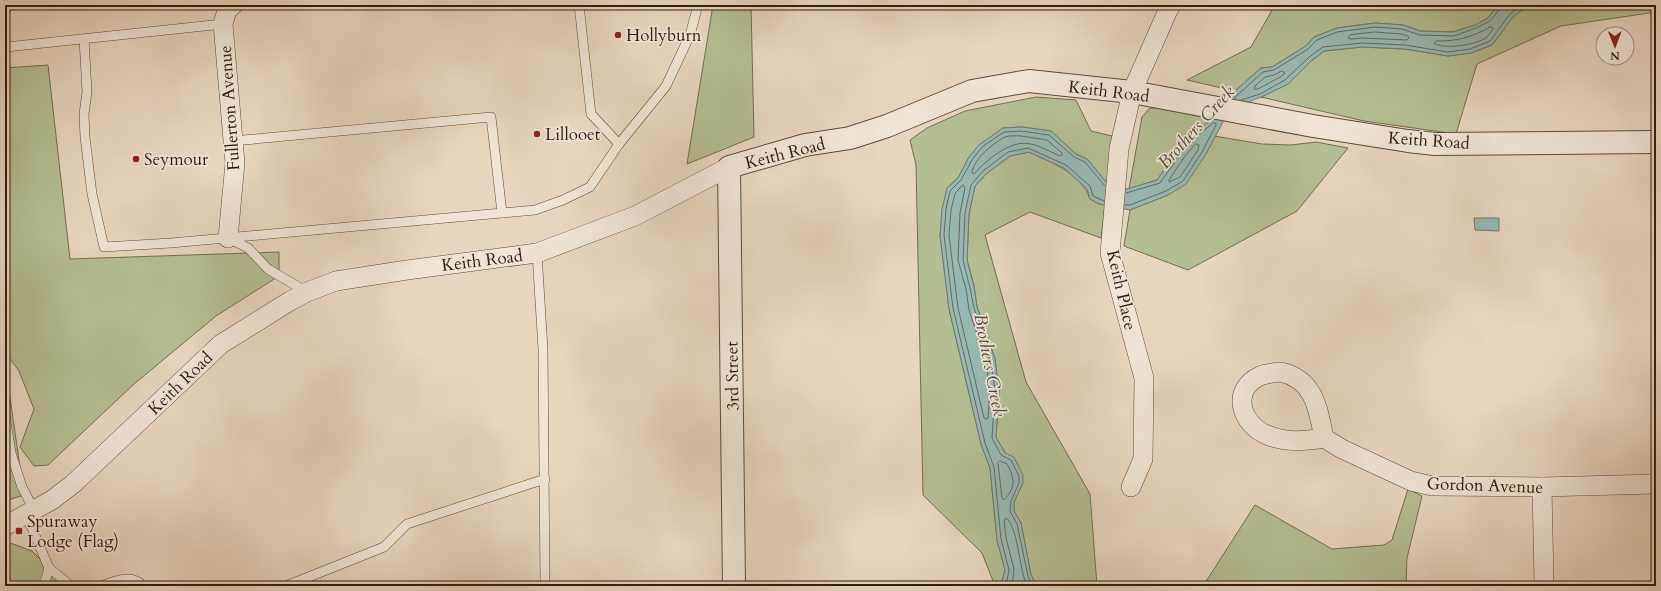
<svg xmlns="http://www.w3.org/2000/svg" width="1661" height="591" font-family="Cardo,serif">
  <rect width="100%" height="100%" fill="#e7d6be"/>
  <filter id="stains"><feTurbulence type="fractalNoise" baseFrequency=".005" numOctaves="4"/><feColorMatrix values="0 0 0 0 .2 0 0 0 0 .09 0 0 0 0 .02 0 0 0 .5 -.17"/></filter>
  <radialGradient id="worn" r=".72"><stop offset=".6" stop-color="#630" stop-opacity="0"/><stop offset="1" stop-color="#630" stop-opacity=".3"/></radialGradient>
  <g fill="#b4be93" stroke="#746d50">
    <path d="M 713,5 L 751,5 L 754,137 L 687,164 Z"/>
    <path d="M 1275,5 L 1498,5 L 1488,18 L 1475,25 L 1453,32 L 1420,31 L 1403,25 L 1375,23 L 1337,28 L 1314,37 L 1306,46 L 1272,67 L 1261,68 L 1235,91 L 1187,80 L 1251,47 Z"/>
    <path d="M 1528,5 L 1656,5 L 1656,12 L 1561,26 L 1477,64 L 1456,134 L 1364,121 L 1261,97 L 1288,84 L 1311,61 L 1324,51 L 1362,47 L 1405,49 L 1448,56 L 1471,53 L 1492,45 L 1513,17 Z"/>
    <path d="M 48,65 L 70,259 L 279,252 L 279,276 L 216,316 L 134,384 L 48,465 L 34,466 L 20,447 L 34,409 L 19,371 L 5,352 L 5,68 Z"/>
    <path d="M 1036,97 L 1076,100 L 1091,131 L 1112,136 L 1107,183 L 1087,159 L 1076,154 L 1051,131 L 1022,127 L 1003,128 L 969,157 L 958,178 L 947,188 L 940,235 L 949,309 L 981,444 L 990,468 L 997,540 L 1005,570 L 1002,581 L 1003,586 L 995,586 L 982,553 L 923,495 L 916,165 L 910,140 L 927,128 L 965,111 Z"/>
    <path d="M 1150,108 L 1160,108 L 1212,119 L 1194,133 L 1178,150 L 1157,180 L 1129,189 L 1142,117 Z"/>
    <path d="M 1214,136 L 1262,144 L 1291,145 L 1316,142 L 1348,148 L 1297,211 L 1188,270 L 1124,246 L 1130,210 L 1168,195 L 1206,154 Z"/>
    <path d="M 1029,152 C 1052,163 1081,173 1090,199 L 1099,204 L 1105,205 L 1101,238 L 1030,212 L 985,235 L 1026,382 L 1090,494 L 1097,586 L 1037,586 L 1031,575 L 1021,523 L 1014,511 L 1014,502 L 1023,483 L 996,437 L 999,391 L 995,359 L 977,307 L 974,285 L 967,260 L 969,214 L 975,186 L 986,174 L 1010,156 Z"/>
    <path d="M 5,363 L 24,495 L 5,501 Z"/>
    <path d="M 1408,489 L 1422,496 L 1407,558 L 1406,586 L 1200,586 L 1207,580 L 1255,505 L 1332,549 L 1384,545 L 1392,540 Z"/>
    <path d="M 5,541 L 32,551 L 67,586 L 5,586 Z"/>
  </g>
  <g fill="#97b9b3" stroke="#6f7a71">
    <path d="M 1498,5 L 1528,5 L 1513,17 L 1492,45 L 1471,53 L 1448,56 L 1405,49 L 1362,47 L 1324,51 L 1311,61 L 1288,84 L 1261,97 L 1241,105 L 1223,122 L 1206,154 L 1186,184 L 1168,195 L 1130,210 L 1099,204 L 1090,199 L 1087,189 L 1064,168 L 1029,152 L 1010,156 L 986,174 L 975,186 L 969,214 L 967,260 L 974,287 L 977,307 L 995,359 L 999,391 L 996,437 L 1005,453 L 1014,457 L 1023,475 L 1023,483 L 1014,502 L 1014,511 L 1021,523 L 1031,575 L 1037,586 L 1003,586 L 1002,581 L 1005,570 L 997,540 L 990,468 L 981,444 L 949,309 L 940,235 L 942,209 L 947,188 L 958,178 L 969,157 L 979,145 L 1003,128 L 1022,127 L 1051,131 L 1076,154 L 1087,159 L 1107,183 L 1127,189 L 1157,180 L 1178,150 L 1194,133 L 1215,116 L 1235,91 L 1261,68 L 1272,67 L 1306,46 L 1314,37 L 1337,28 L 1375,23 L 1403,25 L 1420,31 L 1453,32 L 1475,25 L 1488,18 Z"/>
    <path d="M 1474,218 L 1499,218 L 1499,231 L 1475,230 Z"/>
  </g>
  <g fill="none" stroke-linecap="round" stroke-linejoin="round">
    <g stroke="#656a60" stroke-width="1">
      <path d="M 1490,27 L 1492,27 L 1493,29 C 1491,31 1489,35 1487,37 C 1477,45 1444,50 1434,43 L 1436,41 C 1458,41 1470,38 1490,27 Z"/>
      <path d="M 1375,32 L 1401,34 L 1408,36 L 1409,38 L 1407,40 L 1362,38 L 1350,39 L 1348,38 L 1350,35 Z"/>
      <path d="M 1282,71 L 1285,73 L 1282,76 L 1258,89 L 1254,89 L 1255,86 L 1265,77 L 1274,75 Z"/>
      <path d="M 1233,99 L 1263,72 L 1274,70 L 1308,49 L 1317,40 L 1337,32 L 1375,27 L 1402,29 L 1420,35 L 1454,36 L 1476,28 L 1490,21 L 1500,9 L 1501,5"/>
      <path d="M 1241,100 L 1260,94 L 1285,80 L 1308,58 L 1323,47 L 1362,43 L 1405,45 L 1448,52 L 1470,49 L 1490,41 L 1510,14 L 1522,5"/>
      <path d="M 1021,136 L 1047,140 L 1062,153 L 1062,155 L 1060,156 C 1051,152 1040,146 1031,144 C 1010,139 987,160 974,174 L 972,173 C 973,160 993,143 1005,137 C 1010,135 1016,136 1021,136 Z"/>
      <path d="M 1196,144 L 1199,145 L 1198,150 L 1180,177 L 1169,182 L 1169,180 L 1185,156 Z"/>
      <path d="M 963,185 L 965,188 L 960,213 L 958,260 L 966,289 L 969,310 L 986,361 L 990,392 L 988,418 L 986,419 L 984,418 L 958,308 L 949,235 L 951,210 L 955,194 Z"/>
      <path d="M 1125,205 L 1130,205 L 1166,191 L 1183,181 L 1202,152 L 1216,125 L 1216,123 L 1213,123 L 1197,136 L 1181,153 L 1160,183 L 1126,193"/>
      <path d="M 1000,461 L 1007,464 C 1015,479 1016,487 1004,500 L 1002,498 L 998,463 Z"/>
      <path d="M 1006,586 L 1009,570 L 1001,539 L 994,467 L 985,443 L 953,308 L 944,235 L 946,209 L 950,191 L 961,180 L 972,160 L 982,147 L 1004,132 L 1021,131 L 1049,135 L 1074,157 L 1085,162 L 1105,186"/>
      <path d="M 1012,586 L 1014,569 L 1006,538 L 1004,520 L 1006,518 C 1018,526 1019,570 1027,586"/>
      <path d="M 1032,586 L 1028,576 L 1017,524 L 1010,511 L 1011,501 L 1019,483 L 1019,476 L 1011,460 L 1001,455 L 992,438 L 995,391 L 991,360 L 974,308 L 970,288 L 963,260 L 965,213 L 971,185 L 983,171 L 1008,152 L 1028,148 L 1066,165 L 1090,186 L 1093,196 L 1104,201"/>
    </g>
    <defs>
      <g id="service">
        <path d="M 579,5 L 591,114 L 619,144"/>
        <path d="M 84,39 L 87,92 L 84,114 L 85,137 L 92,194 L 104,247 L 171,243 L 535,210 L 563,200 L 590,187 L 619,144 L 666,86 L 690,35 L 698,5"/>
        <path d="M 6,47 L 223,24"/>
        <path d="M 233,141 L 491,117 L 502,213"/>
        <path d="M 228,238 L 248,248 L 268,269 L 307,292"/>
        <path d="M 537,253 L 543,349 L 545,586"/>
        <path d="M 5,416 L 11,453 L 22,487 L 34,510"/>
        <path d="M 26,514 L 49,568 L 71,586"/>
        <path d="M 44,586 L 49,568"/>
        <path d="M 101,586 C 114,581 132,573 143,586"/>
        <path d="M 286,586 L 384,547 L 407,524 L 545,479"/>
      </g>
      <g id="minor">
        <path d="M 228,238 L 235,163 L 223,24 L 227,10 L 233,5"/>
        <path d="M 1281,372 C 1315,380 1318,409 1324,438 C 1305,441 1285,443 1267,435 C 1241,424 1230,390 1260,376 C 1267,373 1273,373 1281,372 Z"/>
        <path d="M 1324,438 L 1342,449 L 1411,481 L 1432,486 L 1542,487 L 1656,484"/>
        <path d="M 1131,487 L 1143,459 L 1144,378 L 1110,253 L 1119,149 L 1132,92 L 1168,10 L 1171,5"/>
        <path d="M 1542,487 L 1544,582"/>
        <path d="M 5,526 L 52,500 L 73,484 L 221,344 L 290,301 L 307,292 L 336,281 L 407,270 L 537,253 L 635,216 L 729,167"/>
      </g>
      <path id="tertiary" d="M 734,586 L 729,167 L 805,145 L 850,138 L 887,126 L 972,91 L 1029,81 L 1132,92 L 1313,126 L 1408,141 L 1435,144 L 1656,142"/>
    </defs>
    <use href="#service" stroke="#604a39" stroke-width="10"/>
    <use href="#minor" stroke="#604a39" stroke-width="20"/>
    <use href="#tertiary" stroke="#604a39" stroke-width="24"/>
    <use href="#service" stroke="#efe4d5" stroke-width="9"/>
    <use href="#minor" stroke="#efe4d5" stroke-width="19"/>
    <use href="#tertiary" stroke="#efe4d5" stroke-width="22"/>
  </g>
  <g fill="#8f2418" stroke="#efe4d5" stroke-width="1.5">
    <circle cx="618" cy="35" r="4"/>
    <circle cx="537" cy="134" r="4"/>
    <circle cx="136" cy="159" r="4"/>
    <rect x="15" y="527" width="8" height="8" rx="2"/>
  </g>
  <g text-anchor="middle" stroke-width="3.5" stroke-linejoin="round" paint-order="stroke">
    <g font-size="17" fill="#331c0d" stroke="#efe4d5" text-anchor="start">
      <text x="626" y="41">Hollyburn</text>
      <text x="545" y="140">Lillooet</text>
      <text x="144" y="165">Seymour</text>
      <text x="27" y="527">Spuraway<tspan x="27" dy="20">Lodge (Flag)</tspan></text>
    </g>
    <g font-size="17" fill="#331c0d" stroke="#efe4d5">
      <text transform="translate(1109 91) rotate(7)" y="6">Keith Road</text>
      <text transform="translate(229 108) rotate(-94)" y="6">Fullerton Avenue</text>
      <text transform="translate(1429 140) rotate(4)" y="6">Keith Road</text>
      <text transform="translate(785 153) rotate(-14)" y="6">Keith Road</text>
      <text transform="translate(482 260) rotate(-7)" y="6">Keith Road</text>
      <text transform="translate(1122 290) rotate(77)" y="6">Keith Place</text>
      <text transform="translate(732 376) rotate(-91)" y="6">3rd Street</text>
      <text transform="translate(180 383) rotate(-44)" y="6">Keith Road</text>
      <text transform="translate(1485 485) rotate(2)" y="6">Gordon Avenue</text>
    </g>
    <g font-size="18" font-style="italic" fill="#514b3f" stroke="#efe4d5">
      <text transform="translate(1196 127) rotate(-48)" y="6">Brothers Creek</text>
      <text transform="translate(990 365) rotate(79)" y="6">Brothers Creek</text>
    </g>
  </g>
  <rect width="1661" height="591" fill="none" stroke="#e7d6be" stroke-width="20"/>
  <rect x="6" y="6" width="1649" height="579" fill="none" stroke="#331c0d" stroke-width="2"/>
  <rect x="10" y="10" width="1641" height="571" fill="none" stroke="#331c0d"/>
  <g transform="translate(1615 46) rotate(179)"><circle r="19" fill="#efe4d5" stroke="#a49485"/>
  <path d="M0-3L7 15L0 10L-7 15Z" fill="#8f2418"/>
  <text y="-6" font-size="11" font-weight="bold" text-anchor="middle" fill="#331c0d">N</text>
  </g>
  <rect width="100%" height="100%" filter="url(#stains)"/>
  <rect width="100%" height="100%" fill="url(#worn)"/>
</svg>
